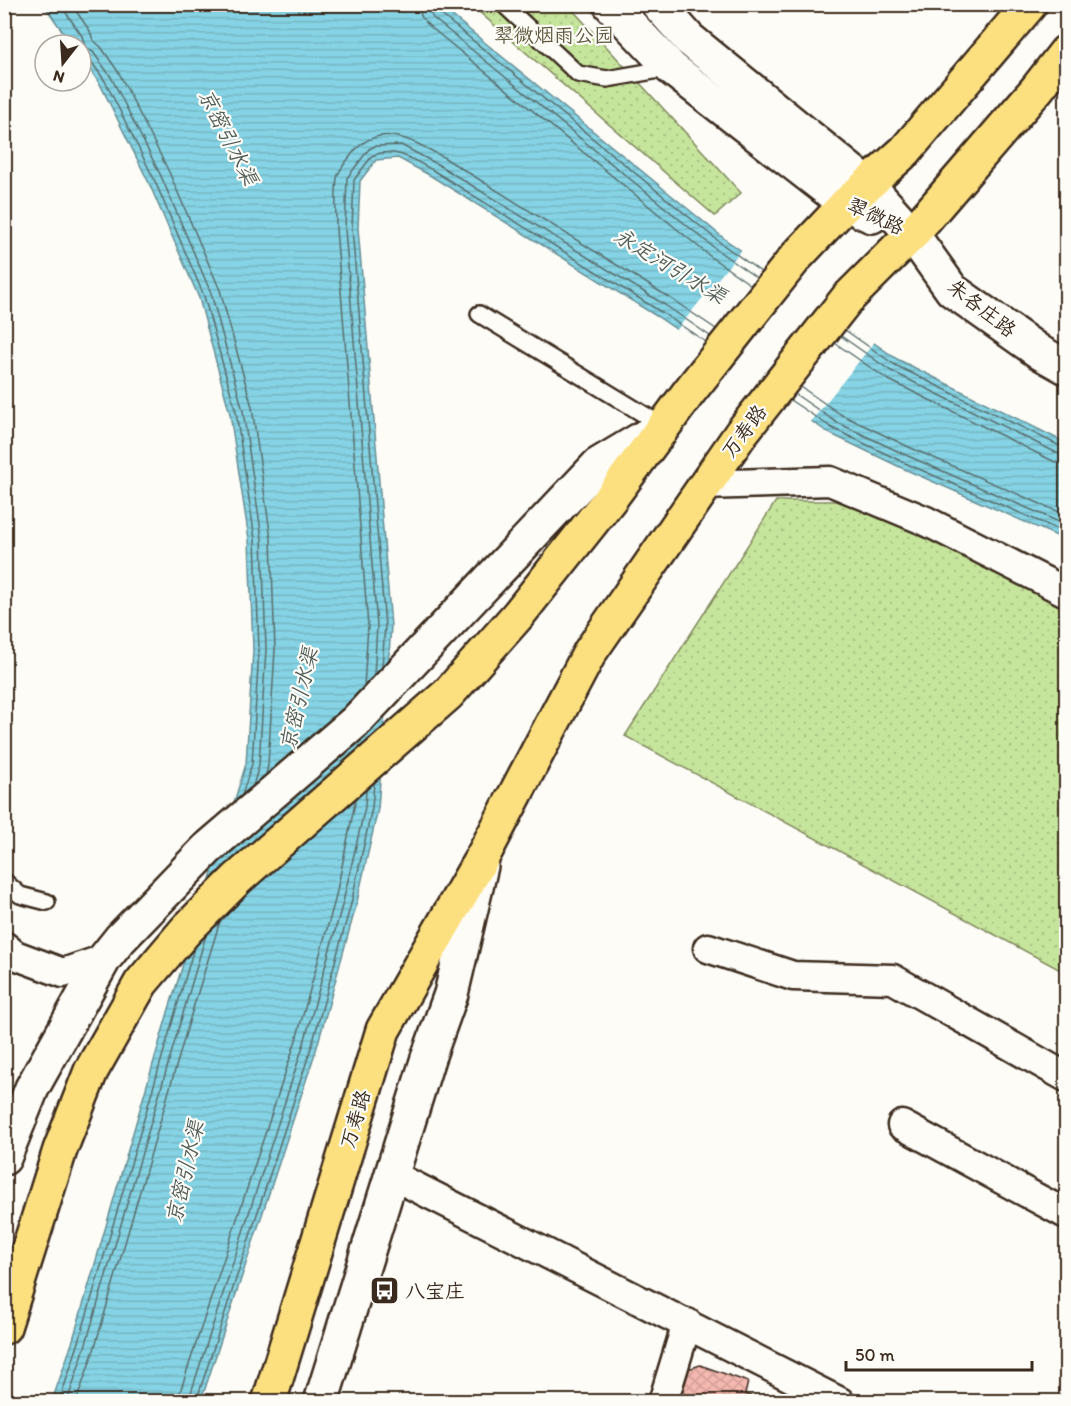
<svg xmlns="http://www.w3.org/2000/svg" width="1071" height="1406" font-family="Itim,'LXGW WenKai TC',sans-serif">
  <defs>
    <pattern id="park-dots" width="8" height="8" patternUnits="userSpaceOnUse" patternTransform="scale(1.5)"><rect width="8" height="8" fill="#c6e59c"/><path d="M2 2h.1M6 6h.1" fill="none" stroke="#abc586" stroke-width="1.8" stroke-linecap="round"/></pattern>
    <pattern id="water-rules" width="6" height="5" patternUnits="userSpaceOnUse" patternTransform="scale(1.5)"><rect width="6" height="5" fill="#85d3e4"/><path d="M0 2.5h6" fill="none" stroke="#74b5c3"/></pattern>
    <pattern id="building-cross-hatch" width="8" height="8" patternUnits="userSpaceOnUse" patternTransform="scale(1.5)"><rect width="8" height="8" fill="#f3b8b0"/><path d="M0 0l8 8M0 8l8-8" fill="none" stroke="#d19e97"/></pattern>
  </defs>
  <rect width="100%" height="100%" fill="#fdfcf7"/>
  <filter id="ink" filterUnits="userSpaceOnUse"><feTurbulence type="fractalNoise" baseFrequency=".0167" numOctaves="2"/><feDisplacementMap in="SourceGraphic" scale="12" xChannelSelector="R" yChannelSelector="G"/><feConvolveMatrix kernelMatrix="1 2 1 2 8 2 1 2 1" color-interpolation-filters="sRGB"/></filter>
  <g filter="url(#ink)">
    <g fill="url(#park-dots)" stroke="#80885d" stroke-width="1.5">
      <path d="M 471,5 L 568,5 L 741,193 L 715,216 Z"/>
      <path d="M 776,501 L 854,501 L 994,567 L 1066,607 L 1066,973 L 625,736 Z"/>
    </g>
    <path fill="url(#water-rules)" stroke="#678f95" stroke-width="1.5" d="M 44,5 L 439,5 L 726,240 L 897,359 L 1066,443 L 1066,540 L 902,468 L 829,433 L 658,317 L 431,176 L 398,158 L 376,160 L 360,181 L 358,228 L 391,626 L 378,809 L 356,906 L 317,1047 L 201,1401 L 52,1401 L 72,1343 L 169,1009 L 246,764 L 253,650 L 249,539 L 230,414 L 199,298 L 148,181 L 100,84 L 81,57 L 81,45 L 72,45 Z"/>
    <path fill="#fdfcf7" d="M 743,248 L 876,340 L 809,424 L 675,332 Z"/>
    <g fill="none" stroke-linecap="round" stroke-linejoin="round">
      <g stroke="#596e6d" stroke-width="1.5">
        <path d="M 60,4 L 82,36 L 85,47 L 93,52 L 111,77 L 161,176 L 211,293 L 243,411 L 262,538 L 266,649 L 259,765 L 253,786"/>
        <path d="M 71,4 L 90,31 L 93,40 L 101,47 L 119,73 L 169,172 L 220,290 L 252,407 L 271,539 L 275,650 L 268,765 L 266,775"/>
        <path d="M 419,4 L 421,16 L 428,25 L 711,257 L 751,285"/>
        <path d="M 428,4 L 429,11 L 433,18 L 717,250 L 757,278"/>
        <path d="M 436,4 L 438,12 L 722,244 L 761,272"/>
        <path d="M 81,55 L 88,57 L 105,81 L 154,179 L 204,296 L 236,412 L 255,539 L 259,650 L 252,764 L 242,795"/>
        <path d="M 845,330 L 895,365 L 1062,447 L 1066,448"/>
        <path d="M 841,336 L 891,371 L 1059,454 L 1066,455"/>
        <path d="M 835,343 L 887,379 L 1055,462 L 1066,465"/>
        <path d="M 801,387 L 840,414 L 911,448 L 1066,515"/>
        <path d="M 795,394 L 836,422 L 908,456 L 1066,525"/>
        <path d="M 790,400 L 832,428 L 905,463 L 1066,533"/>
        <path d="M 382,667 L 385,626 L 352,228 L 354,180 L 372,156 C 394,146 414,160 434,171 L 661,312 L 706,342"/>
        <path d="M 374,676 L 377,626 L 345,229 L 347,178 L 369,149 L 375,146 L 401,145 L 437,164 L 665,305 L 710,336"/>
        <path d="M 364,686 L 368,626 L 336,229 C 336,212 335,194 337,178 C 339,169 347,161 352,154 C 378,120 412,140 443,157 L 670,298 L 716,329"/>
        <path d="M 59,1402 L 78,1345 L 194,948"/>
        <path d="M 67,1402 L 85,1347 L 206,935"/>
        <path d="M 76,1402 L 94,1350 L 191,1015 L 220,921"/>
        <path d="M 179,1402 L 180,1392 L 296,1040 L 335,900 L 356,798"/>
        <path d="M 188,1402 L 304,1043 L 343,902 L 365,807 L 366,790"/>
        <path d="M 196,1402 L 312,1045 L 351,904 L 372,808 L 374,783"/>
      </g>
    </g>
    <path fill="url(#building-cross-hatch)" stroke="#3b2a1e" stroke-width="1.5" d="M 700,1365 L 748,1382 L 745,1394 L 766,1402 L 675,1402 L 685,1370 Z"/>
    <g fill="none" stroke-linecap="round" stroke-linejoin="round">
      <defs>
        <g id="lane">
          <path d="M 503,4 L 578,74 L 607,79 L 671,68"/>
          <path d="M 479,314 L 663,426"/>
          <path d="M 4,881 L 20,895 L 47,902"/>
        </g>
        <g id="street">
          <path d="M 704,485 L 830,481 L 926,521 L 1066,592"/>
          <path d="M 4,946 L 15,955 L 63,973 L 104,959"/>
          <path d="M 708,948 L 793,976 L 893,979 L 1066,1077"/>
          <path d="M 902,1125 L 1066,1214"/>
          <path d="M 392,1175 L 840,1402"/>
          <path d="M 663,1402 L 687,1323"/>
        </g>
        <g id="secondary">
          <path d="M 610,4 L 671,68 L 846,204 L 872,216"/>
          <path d="M 658,4 L 689,39 L 868,185 L 912,234 L 952,290 L 1041,353 L 1066,367"/>
          <path d="M 4,1158 L 32,1088 L 104,959 L 120,939 L 207,849 L 355,722 L 598,465 L 663,426"/>
          <path d="M 321,1402 L 428,1058 L 451,994 L 481,866"/>
        </g>
        <g id="primary">
          <path d="M 846,204 L 905,151 L 1030,4"/>
          <path d="M 912,234 L 1037,89 L 1066,52"/>
        </g>
        <g id="highway">
          <path d="M 4,1327 L 60,1150 L 91,1071 L 141,983 L 186,930 L 237,879 L 448,694 L 518,615 L 610,499 L 689,392 L 796,257 L 846,204"/>
          <path d="M 269,1402 L 383,1030 L 484,854 L 590,652 L 742,432 L 847,299 L 912,234"/>
        </g>
      </defs>
      <use href="#lane" stroke="#3b2a1e" stroke-width="20"/>
      <use href="#street" stroke="#3b2a1e" stroke-width="33"/>
      <use href="#secondary" stroke="#3b2a1e" stroke-width="38"/>
      <use href="#primary" stroke="#3b2a1e" stroke-width="38"/>
      <use href="#highway" stroke="#3b2a1e" stroke-width="38"/>
      <use href="#lane" stroke="#fdfcf7" stroke-width="15"/>
      <use href="#street" stroke="#fdfcf7" stroke-width="28"/>
      <use href="#secondary" stroke="#fdfcf7" stroke-width="33"/>
      <use href="#primary" stroke="#fce080" stroke-width="33"/>
      <use href="#highway" stroke="#fce080" stroke-width="33"/>
    </g>
  </g>
  <defs>
    <symbol id="bus-square" viewBox="-11 -11 22 22"><rect x="-9" y="-9" width="18" height="18" rx="4" fill="#3b2a1e" stroke="#fdfcf7"/><path d="M-5-6H5V4H4V6H2V4H-2V6H-4V4H-5ZM-3.5-4V0h7V-4ZM-3.5 1.2v1.5H-2V1.2ZM2 1.2v1.5H3.5V1.2Z" fill="#fff"/></symbol>
  </defs>
  <g fill-rule="evenodd">
    <use href="#bus-square" x="368" y="1274" width="33" height="33"/>
  </g>
  <g text-anchor="middle" stroke-width="4.5" stroke-linejoin="round" paint-order="stroke">
    <g font-size="20" fill="#5e593e" stroke="#fdfcf7">
      <text x="554" y="42">翠微烟雨公园</text>
    </g>
    <g font-size="20" fill="#3b2a1e" stroke="#fdfcf7">
      <text transform="translate(876 216) rotate(25)" y="7">翠微路</text>
      <text transform="translate(982 308) rotate(38)" y="7">朱各庄路</text>
      <text transform="translate(744 431) rotate(-53)" y="7">万寿路</text>
      <text transform="translate(355 1119) rotate(-73)" y="7">万寿路</text>
    </g>
    <g font-size="20" fill="#3b2a1e" stroke="#fdfcf7" text-anchor="start">
      <text x="405" y="1298">八宝庄</text>
    </g>
    <g font-size="21" font-style="italic" fill="#515d59" stroke="#fdfcf7">
      <text transform="translate(228 137) rotate(63)" y="7">京密引水渠</text>
      <text transform="translate(670 266) rotate(31)" y="7">永定河引水渠</text>
      <text transform="translate(299 699) rotate(-77)" y="7">京密引水渠</text>
      <text transform="translate(185 1172) rotate(-77)" y="7">京密引水渠</text>
    </g>
  </g>
  <rect width="1071" height="1406" fill="none" stroke="#fdfcf7" stroke-width="24"/>
  <rect x="12" y="12" width="1047" height="1382" fill="none" stroke="#3b2a1e" stroke-width="2" filter="url(#ink)"/>
  <g transform="translate(63 63) rotate(197)"><circle r="28" fill="#fdfcf7" stroke="#afa8a0" stroke-width="1.5"/>
  <path d="M0-4.5L10 22L0 15L-10 22Z" fill="#3b2a1e"/>
  <text y="-9" font-size="16" font-weight="bold" text-anchor="middle" fill="#3b2a1e">N</text>
  </g>
  <path d="M846 1361v9h186v-9" fill="none" stroke="#3b2a1e" stroke-width="3"/>
  <text x="855" y="1361" font-size="18" fill="#3b2a1e" stroke="#fdfcf7" stroke-width="4.5" paint-order="stroke">50 m</text>
</svg>
